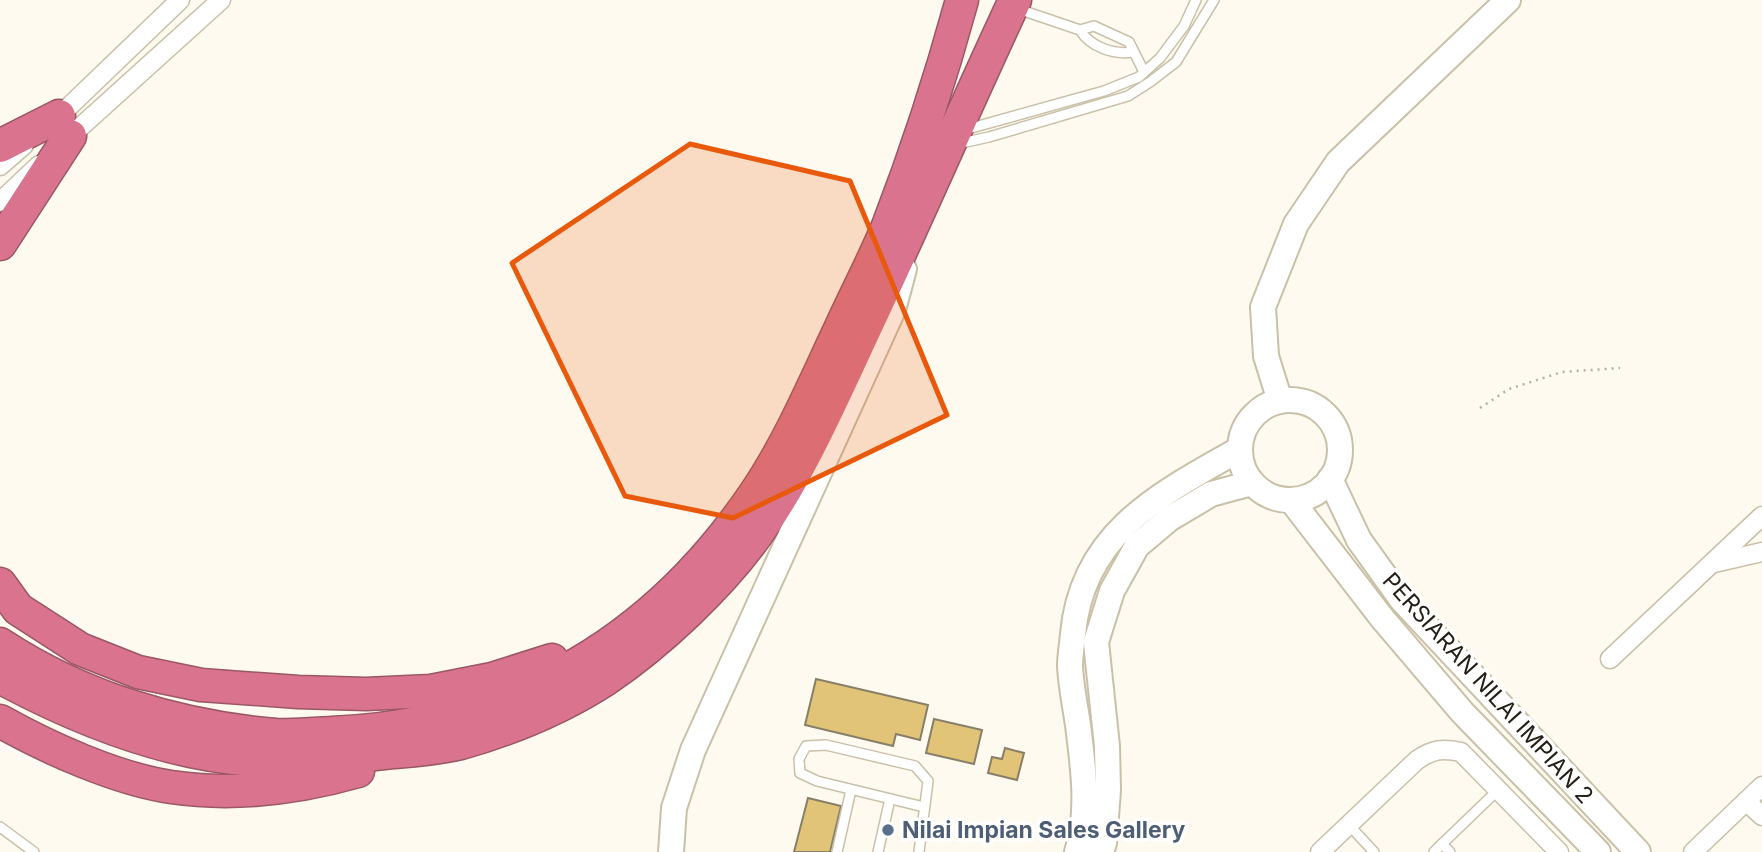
<svg xmlns="http://www.w3.org/2000/svg" width="1762" height="852" font-family="Inter,sans-serif">
  <rect width="100%" height="100%" fill="#fefaf0"/>
  <g fill="#e2c478" stroke="#887f68" stroke-width="2">
    <path d="M 816,679 L 928,705 L 920,740 L 896,734 L 893,746 L 805,725 Z"/>
    <path d="M 934,719 L 982,730 L 974,764 L 926,753 Z"/>
    <path d="M 1005,748 L 1024,753 L 1017,780 L 988,773 L 992,757 L 1002,759 Z"/>
    <path d="M 808,798 L 841,806 L 830,852 L 794,852 Z"/>
  </g>
  <g fill="none" stroke-linecap="round" stroke-linejoin="round">
    <defs>
      <g id="lane">
        <path d="M 1018,9 L 1080,30 L 1094,26 L 1129,42 L 1144,72"/>
        <path d="M 1080,30 C 1090,47 1114,55 1133,52"/>
        <path d="M 964,130 L 1104,91 L 1139,77 L 1160,58 L 1184,26 L 1196,0"/>
        <path d="M 957,144 L 989,137 L 1128,96 L 1150,82 L 1176,62 L 1214,0"/>
        <path d="M 1349,825 L 1374,852"/>
        <path d="M 0,827 L 34,852"/>
        <path d="M 837,852 L 851,790"/>
        <path d="M 878,852 L 890,799"/>
        <path d="M 919,852 L 928,781 L 915,766 L 826,745 L 806,746 L 799,759 L 800,773 L 817,781 L 924,807"/>
        <path d="M 1434,852 L 1442,844"/>
        <path d="M 1450,852 L 1442,844 L 1499,789"/>
      </g>
      <g id="street">
        <path d="M 54,121 L 180,0"/>
        <path d="M 65,141 L 221,0"/>
        <path d="M 0,166 L 24,145"/>
        <path d="M 0,202 L 39,165"/>
        <path d="M 1714,563 L 1762,552"/>
        <path d="M 1610,659 L 1762,516"/>
        <path d="M 1746,801 L 1762,816"/>
        <path d="M 1320,852 L 1417,760 C 1433,749 1443,748 1461,752 L 1559,852"/>
        <path d="M 1693,852 L 1762,786"/>
      </g>
      <g id="secondary">
        <circle cx="1290" cy="450" r="50"/>
        <path d="M 1280,401 L 1266,356 L 1263,307 L 1296,224 L 1338,162 L 1508,0"/>
        <path d="M 1330,479 L 1359,540 L 1402,600 L 1638,852"/>
        <path d="M 1291,500 L 1382,618 L 1462,712 L 1598,852"/>
        <path d="M 671,852 L 674,808 L 693,750 L 893,310 L 904,269"/>
        <path d="M 1077,852 C 1090,812 1083,766 1078,725 C 1075,705 1071,686 1070,666 C 1070,656 1072,645 1073,634 C 1082,533 1160,494 1240,449"/>
        <path d="M 1101,852 L 1104,843 L 1108,790 L 1107,746 L 1096,642 L 1112,591 L 1137,546 L 1169,519 L 1211,494 L 1252,483"/>
      </g>
      <g id="highway">
        <path d="M 0,146 L 59,116"/>
        <path d="M 0,244 L 70,136"/>
        <path d="M 0,584 L 18,609 L 80,649 L 138,672 L 201,685 L 298,692 L 366,694 L 431,691 L 492,679 L 552,660"/>
        <path d="M 0,644 C 82,698 179,727 276,735 C 295,736 314,734 332,733 C 512,725 653,643 754,495 C 789,444 814,384 841,327 C 856,294 874,260 888,226 C 917,151 941,77 962,0"/>
        <path d="M 0,677 C 87,724 188,763 288,761 C 317,761 346,757 375,754 C 403,751 433,750 461,743 C 510,729 563,707 606,679 C 658,644 721,585 757,534 C 803,469 837,388 871,316 C 920,211 966,105 1015,0"/>
        <path d="M 0,721 C 48,748 117,779 171,787 C 232,796 298,788 358,771"/>
      </g>
    </defs>
    <use href="#lane" stroke="#c9c0a8" stroke-width="12"/>
    <use href="#street" stroke="#c9c0a8" stroke-width="21"/>
    <use href="#secondary" stroke="#c9c0a8" stroke-width="28"/>
    <use href="#highway" stroke="#9a5764" stroke-width="35"/>
    <path stroke="#b4b0a7" stroke-width="2.5" stroke-dasharray="2 5" stroke-linecap="butt" d="M 1480,408 L 1509,389 L 1562,372 L 1620,368"/>
    <use href="#lane" stroke="#fff" stroke-width="9"/>
    <use href="#street" stroke="#fff" stroke-width="18"/>
    <use href="#secondary" stroke="#fff" stroke-width="24"/>
    <use href="#highway" stroke="#da748e" stroke-width="32"/>
  </g>
  <path fill="#e8590c" fill-opacity="0.2" stroke="#e8590c" stroke-width="5" stroke-linejoin="round" d="M 690,144 L 850,181 L 947,415 L 733,518 L 625,496 L 512,263 Z"/>
  <circle fill="#5c6f8a" stroke="#fff" stroke-width="2.5" cx="888" cy="830" r="7"/>
  <g text-anchor="middle" stroke-width="7" stroke-linejoin="round" paint-order="stroke">
    <g font-size="23" fill="#242017" stroke="#fff">
      <text transform="translate(1488 688) rotate(48)" y="8">PERSIARAN NILAI IMPIAN 2</text>
    </g>
    <g font-size="23" font-weight="bold" fill="#4e5e75" stroke="#fff" text-anchor="start">
      <text x="902" y="838">Nilai Impian Sales Gallery</text>
    </g>
  </g>
</svg>
